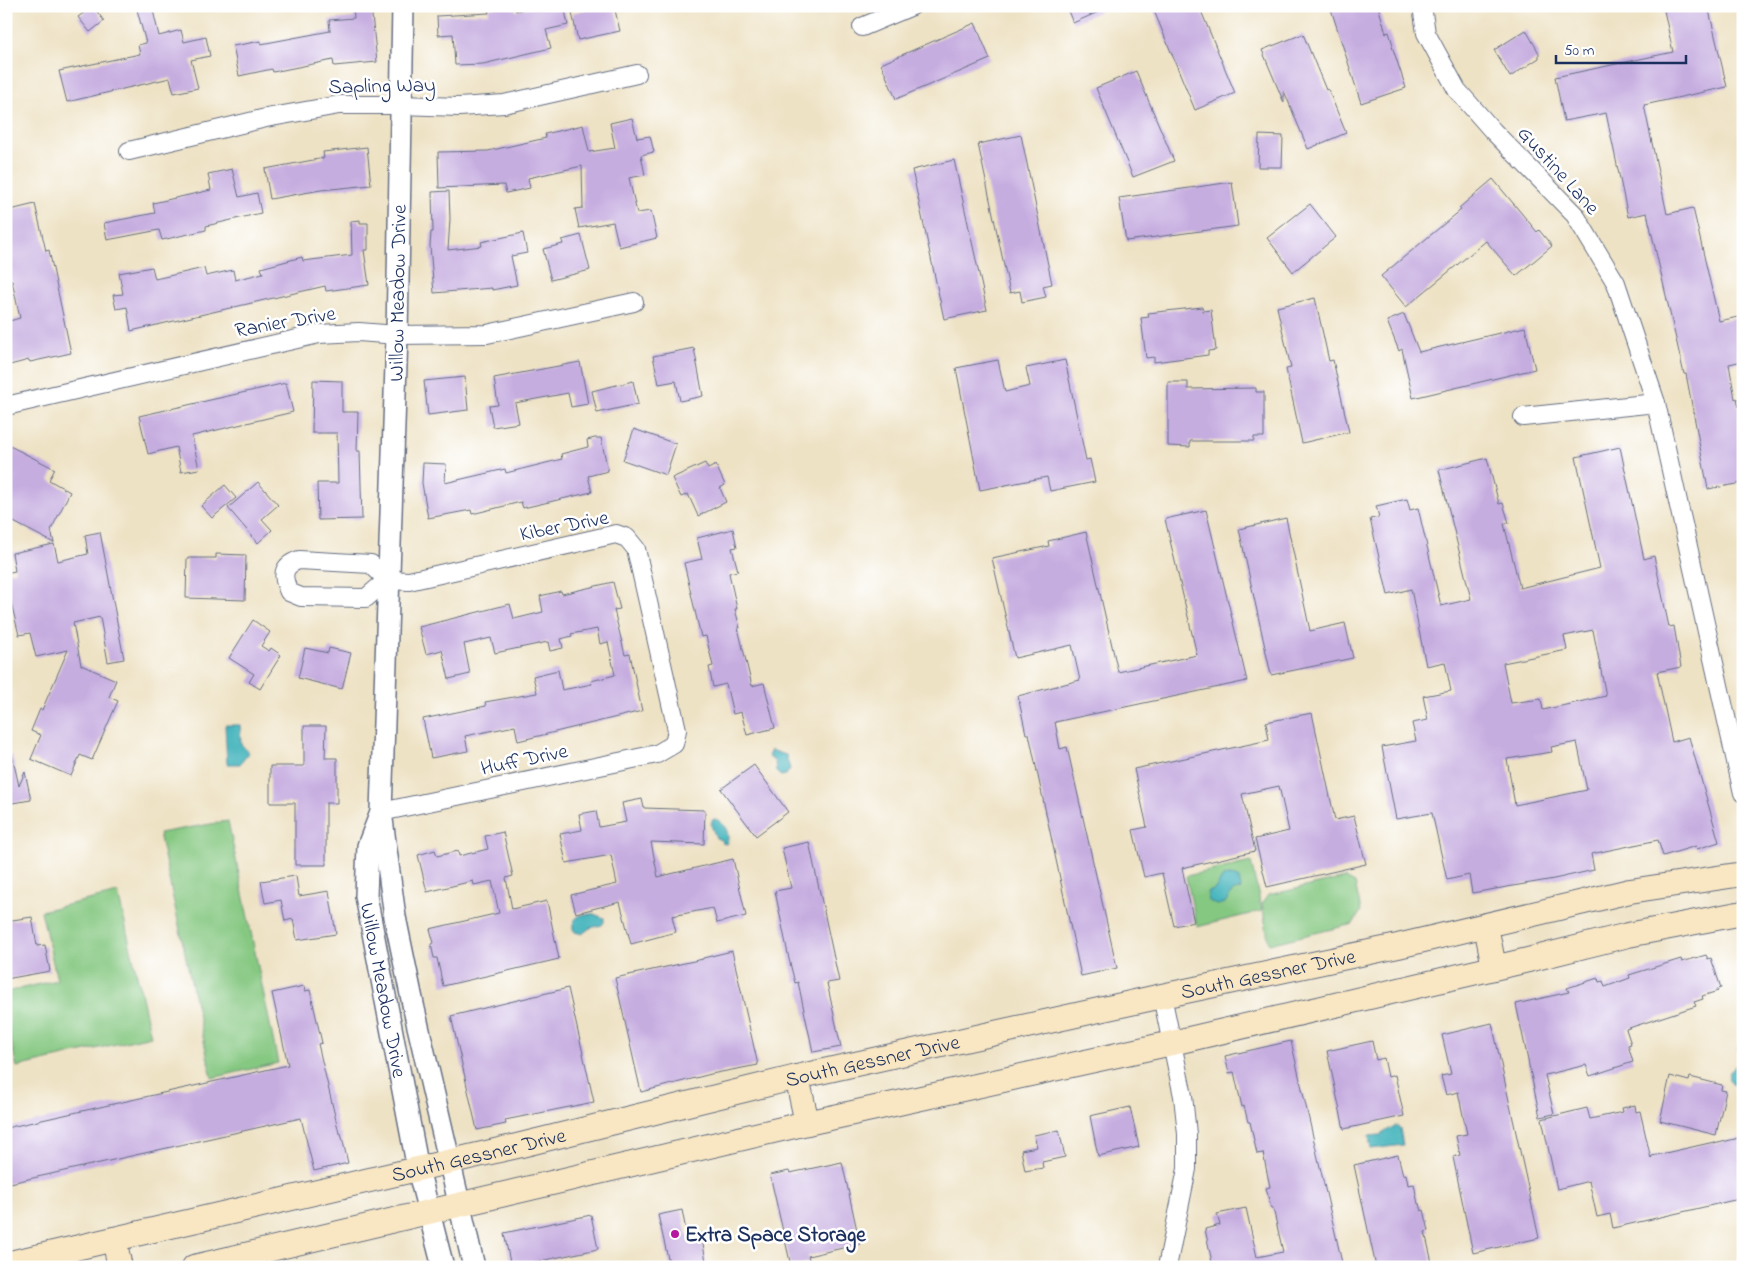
<svg xmlns="http://www.w3.org/2000/svg" width="1749" height="1273" font-family="'Indie Flower',sans-serif">
  <rect width="100%" height="100%" fill="#fff"/>
  <filter id="ink" filterUnits="userSpaceOnUse"><feTurbulence type="fractalNoise" baseFrequency=".02" numOctaves="2"/><feDisplacementMap in="SourceGraphic" scale="10" xChannelSelector="R" yChannelSelector="G"/><feConvolveMatrix kernelMatrix="1 2 1 2 8 2 1 2 1" color-interpolation-filters="sRGB"/></filter>
  <filter id="wash" filterUnits="userSpaceOnUse"><feTurbulence type="fractalNoise" baseFrequency=".0096" numOctaves="4" result="noise"/><feDisplacementMap in="SourceGraphic" scale="20" xChannelSelector="R" yChannelSelector="G"/><feGaussianBlur stdDeviation="1.12" result="paint"/><feColorMatrix in="noise" values="0 0 0 0 0 0 0 0 0 0 0 0 0 0 0 0 0 1.4 0 .05"/><feComposite in="paint" operator="in"/></filter>
  <g filter="url(#wash)">
    <rect width="100%" height="100%" fill="#eee2c4"/>
    <g fill="#85c881" stroke="#507c70">
      <path d="M 228,821 L 278,1063 L 212,1078 L 159,833 Z"/>
      <path d="M 1251,862 L 1262,911 L 1197,927 L 1186,876 Z"/>
      <path d="M 1345,878 L 1355,883 L 1361,911 L 1353,924 L 1269,944 L 1262,904 L 1268,895 Z"/>
      <path d="M 118,893 L 151,1036 L 17,1067 L 6,1021 L 6,992 L 57,980 L 41,911 Z"/>
    </g>
    <g fill="#46b5bd" stroke="#30728e">
      <path d="M 225,725 L 240,725 L 241,744 L 249,753 L 240,764 L 227,764 Z"/>
      <path d="M 771,750 L 786,755 L 790,769 L 786,775 L 781,776 L 776,772 L 775,762 L 768,756 Z"/>
      <path d="M 715,819 C 724,821 732,836 726,844 L 722,843 L 721,840 L 716,838 L 711,825 L 712,820 Z"/>
      <path d="M 1231,875 L 1239,879 L 1241,889 L 1232,892 L 1225,903 L 1217,905 L 1209,901 L 1207,892 L 1214,890 L 1223,877 Z"/>
      <path d="M 585,914 L 594,914 L 604,918 L 604,922 L 602,925 L 590,928 L 582,934 L 575,932 L 573,929 C 572,920 577,916 585,914 Z"/>
      <path d="M 1743,1042 L 1743,1087 L 1737,1088 C 1721,1076 1731,1072 1739,1060 L 1738,1049 L 1739,1044 Z"/>
      <path d="M 1396,1125 L 1400,1128 L 1403,1145 L 1371,1149 L 1369,1136 L 1380,1135 Z"/>
    </g>
    <g id="blocks">
      <g fill="#c6ade0" fill-rule="evenodd">
        <path d="M 93,6 L 104,21 L 90,32 L 78,17 Z"/>
        <path d="M 136,6 L 152,6 L 159,36 L 181,30 L 184,42 L 206,37 L 210,56 L 191,60 L 198,88 L 174,93 L 170,78 L 67,102 L 59,71 L 140,54 L 138,45 L 146,43 Z"/>
        <path d="M 353,6 L 371,6 L 377,62 L 334,66 L 333,60 L 273,72 L 272,69 L 239,76 L 233,46 L 261,41 L 261,44 L 330,31 L 329,20 L 354,18 Z"/>
        <path d="M 499,6 L 514,6 L 516,11 L 535,6 L 564,6 L 568,25 L 546,30 L 551,48 L 483,64 L 455,65 L 453,34 L 438,35 L 437,16 L 489,13 L 488,9 Z"/>
        <path d="M 599,6 L 614,6 L 620,31 L 578,40 L 572,13 Z"/>
        <path d="M 1066,6 L 1112,6 L 1073,23 Z"/>
        <path d="M 1152,6 L 1199,6 L 1235,93 L 1195,110 Z"/>
        <path d="M 1330,6 L 1378,6 L 1386,33 L 1389,32 L 1393,45 L 1392,46 L 1406,88 L 1361,103 Z"/>
        <path d="M 1663,6 L 1708,6 L 1727,87 L 1644,105 L 1667,214 L 1693,208 L 1719,321 L 1743,316 L 1743,361 L 1729,364 L 1735,399 L 1737,398 L 1743,427 L 1743,483 L 1708,489 L 1686,374 L 1684,374 L 1647,213 L 1628,217 L 1606,113 L 1564,121 L 1555,77 L 1673,52 Z"/>
        <path d="M 975,23 L 990,59 L 896,99 L 881,64 Z"/>
        <path d="M 1526,30 L 1539,53 L 1539,58 L 1510,77 L 1494,50 Z"/>
        <path d="M 1303,34 L 1326,90 L 1328,89 L 1346,133 L 1308,149 L 1284,91 L 1284,103 L 1262,50 Z"/>
        <path d="M 1136,71 L 1174,161 L 1133,177 L 1096,88 Z"/>
        <path d="M 632,118 L 637,138 L 650,136 L 654,152 L 641,155 L 645,175 L 629,178 L 637,213 L 651,211 L 657,238 L 619,247 L 613,222 L 579,228 L 575,209 L 583,208 L 582,166 L 528,178 L 530,188 L 506,193 L 504,185 L 439,188 L 438,152 L 488,151 L 546,138 L 545,134 L 583,125 L 589,152 L 615,148 L 610,123 Z"/>
        <path d="M 1021,135 L 1052,284 L 1043,286 L 1046,297 L 1022,302 L 1020,291 L 1010,293 L 978,144 Z"/>
        <path d="M 1259,135 L 1283,136 L 1282,167 L 1258,167 Z"/>
        <path d="M 367,147 L 371,185 L 321,190 L 270,199 L 265,169 L 324,158 L 323,152 Z"/>
        <path d="M 954,160 L 987,310 L 944,319 L 912,170 Z"/>
        <path d="M 232,169 L 239,197 L 257,193 L 261,213 L 206,226 L 206,230 L 162,240 L 159,230 L 107,240 L 104,223 L 155,213 L 153,203 L 211,190 L 208,174 Z"/>
        <path d="M 1493,179 L 1537,232 L 1539,230 L 1552,246 L 1516,276 L 1486,241 L 1406,307 L 1381,276 L 1461,210 L 1459,208 Z"/>
        <path d="M 1232,182 L 1238,226 L 1126,241 L 1119,198 Z"/>
        <path d="M 449,191 L 450,219 L 448,250 L 482,246 L 481,242 L 523,233 L 527,253 L 511,256 L 517,285 L 492,290 L 492,288 L 434,293 L 430,246 L 431,232 L 433,232 L 432,192 Z"/>
        <path d="M 35,204 L 46,251 L 49,250 L 71,353 L 30,362 L 29,360 L 6,366 L 6,322 L 20,318 L 12,281 L 10,281 L 6,267 L 6,211 Z"/>
        <path d="M 1310,204 L 1336,237 L 1293,272 L 1267,238 Z"/>
        <path d="M 360,220 L 360,223 L 368,223 L 368,250 L 364,250 L 369,285 L 326,291 L 325,286 L 131,331 L 127,307 L 116,309 L 113,295 L 123,294 L 119,273 L 152,267 L 155,279 L 204,268 L 206,276 L 233,270 L 235,280 L 263,273 L 261,268 L 302,257 L 303,261 L 352,255 L 351,221 Z"/>
        <path d="M 581,235 L 590,270 L 551,280 L 543,249 L 563,244 L 562,240 Z"/>
        <path d="M 1315,298 L 1329,361 L 1333,360 L 1349,432 L 1302,443 L 1286,369 L 1291,368 L 1277,307 Z"/>
        <path d="M 1202,307 L 1203,311 L 1211,310 L 1216,350 L 1208,351 L 1208,355 L 1154,362 L 1154,357 L 1146,358 L 1141,318 L 1149,317 L 1148,313 Z"/>
        <path d="M 1404,314 L 1419,352 L 1525,327 L 1535,369 L 1413,398 L 1402,349 L 1399,351 L 1387,321 Z"/>
        <path d="M 694,348 L 703,396 L 680,401 L 676,381 L 659,384 L 653,356 Z"/>
        <path d="M 998,360 L 1005,392 L 1030,386 L 1026,368 L 1065,360 L 1086,460 L 1090,459 L 1095,482 L 1050,491 L 1047,477 L 980,490 L 956,368 Z"/>
        <path d="M 580,362 L 588,404 L 571,407 L 568,393 L 515,403 L 519,423 L 493,427 L 489,406 L 498,405 L 494,378 Z"/>
        <path d="M 465,377 L 468,410 L 428,415 L 424,381 Z"/>
        <path d="M 313,380 L 342,381 L 342,412 L 358,412 L 357,451 L 360,451 L 362,519 L 318,520 L 317,483 L 338,483 L 337,433 L 312,433 Z"/>
        <path d="M 633,381 L 638,404 L 597,413 L 592,391 Z"/>
        <path d="M 1168,382 L 1188,382 L 1188,389 L 1256,388 L 1256,392 L 1264,392 L 1264,437 L 1254,437 L 1254,441 L 1190,441 L 1190,447 L 1168,446 Z"/>
        <path d="M 286,383 L 293,412 L 192,436 L 199,469 L 181,472 L 176,447 L 148,454 L 139,416 Z"/>
        <path d="M 634,429 L 676,444 L 666,475 L 623,460 Z"/>
        <path d="M 595,438 L 601,438 L 608,471 L 588,476 L 592,492 L 523,508 L 521,502 L 472,514 L 471,510 L 428,518 L 422,483 L 423,463 L 446,464 L 445,483 L 505,469 L 506,473 L 562,459 L 561,454 L 588,447 L 587,440 Z"/>
        <path d="M 6,444 L 55,469 L 49,480 L 70,492 L 51,530 L 54,543 L 6,518 Z"/>
        <path d="M 1620,447 L 1644,559 L 1654,556 L 1669,627 L 1674,626 L 1681,667 L 1657,672 L 1672,742 L 1689,737 L 1719,842 L 1697,849 L 1696,846 L 1663,856 L 1658,840 L 1591,854 L 1594,870 L 1554,879 L 1472,893 L 1469,875 L 1447,880 L 1432,813 L 1396,819 L 1382,747 L 1416,741 L 1412,723 L 1428,720 L 1423,696 L 1451,691 L 1445,662 L 1426,666 L 1411,589 L 1388,595 L 1370,519 L 1379,517 L 1376,506 L 1407,499 L 1410,510 L 1418,508 L 1441,606 L 1471,599 L 1439,470 L 1487,458 L 1499,504 L 1503,503 L 1509,523 L 1504,524 L 1520,588 L 1600,568 L 1576,457 ZM 1593,630 L 1606,696 L 1543,710 L 1541,699 L 1511,703 L 1503,663 L 1567,650 L 1564,636 ZM 1577,742 L 1587,790 L 1515,805 L 1507,759 L 1552,752 L 1551,747 Z"/>
        <path d="M 705,463 L 708,469 L 716,465 L 725,485 L 720,488 L 726,502 L 698,516 L 688,494 L 681,497 L 672,478 Z"/>
        <path d="M 258,482 L 278,505 L 262,519 L 272,530 L 258,543 L 228,508 Z"/>
        <path d="M 225,485 L 236,498 L 212,518 L 201,506 Z"/>
        <path d="M 1206,510 L 1247,681 L 1055,722 L 1060,749 L 1067,747 L 1117,968 L 1081,976 L 1029,734 L 1026,734 L 1018,696 L 1080,680 L 1072,645 L 1015,658 L 992,558 L 1049,546 L 1048,541 L 1086,532 L 1118,672 L 1197,655 L 1165,519 Z"/>
        <path d="M 1286,518 L 1310,631 L 1345,623 L 1353,658 L 1271,675 L 1239,529 Z"/>
        <path d="M 733,529 L 737,547 L 732,548 L 738,571 L 729,573 L 737,609 L 735,609 L 740,628 L 738,628 L 752,686 L 764,683 L 775,728 L 747,735 L 741,712 L 733,714 L 726,684 L 713,687 L 709,667 L 713,666 L 706,636 L 701,637 L 684,563 L 702,559 L 697,538 Z"/>
        <path d="M 100,532 L 124,659 L 108,662 L 100,617 L 73,623 L 81,665 L 116,680 L 109,697 L 118,701 L 92,760 L 80,755 L 71,776 L 31,759 L 41,735 L 31,731 L 40,709 L 42,710 L 68,650 L 36,657 L 30,633 L 19,635 L 6,582 L 6,573 L 15,571 L 12,553 L 54,544 L 58,561 L 88,554 L 85,535 Z"/>
        <path d="M 216,554 L 246,555 L 245,600 L 186,598 L 187,558 L 216,558 Z"/>
        <path d="M 613,582 L 620,609 L 614,610 L 625,655 L 630,654 L 642,711 L 518,741 L 515,726 L 465,736 L 468,751 L 431,758 L 423,719 L 486,706 L 485,702 L 537,693 L 533,676 L 558,670 L 562,690 L 592,684 L 591,681 L 615,675 L 608,642 L 600,644 L 597,629 L 571,634 L 572,636 L 561,639 L 563,648 L 550,651 L 548,642 L 495,653 L 491,638 L 464,644 L 470,674 L 449,679 L 442,650 L 426,654 L 419,627 L 510,604 L 514,619 L 543,612 L 540,596 L 561,591 L 562,594 Z"/>
        <path d="M 253,620 L 270,632 L 261,646 L 269,651 L 271,648 L 281,655 L 260,689 L 249,682 L 254,674 L 229,658 Z"/>
        <path d="M 305,648 L 328,653 L 329,648 L 351,653 L 342,689 L 298,678 Z"/>
        <path d="M 1312,713 L 1335,820 L 1354,816 L 1366,864 L 1267,887 L 1255,839 L 1289,831 L 1279,786 L 1242,794 L 1255,851 L 1182,868 L 1194,922 L 1174,926 L 1162,873 L 1144,877 L 1133,830 L 1147,827 L 1134,769 L 1269,740 L 1266,722 Z"/>
        <path d="M 304,726 L 326,726 L 325,758 L 337,758 L 337,803 L 326,803 L 326,865 L 295,865 L 295,803 L 270,803 L 270,766 L 304,766 Z"/>
        <path d="M 6,755 L 12,755 L 19,786 L 25,772 L 31,800 L 6,804 Z"/>
        <path d="M 754,765 L 788,812 L 756,836 L 721,789 Z"/>
        <path d="M 642,799 L 644,808 L 705,810 L 704,844 L 651,842 L 658,877 L 733,859 L 746,916 L 717,923 L 713,908 L 672,916 L 676,932 L 631,944 L 620,902 L 576,913 L 571,895 L 617,884 L 611,855 L 566,863 L 560,834 L 582,830 L 579,814 L 596,811 L 599,827 L 626,822 L 622,803 Z"/>
        <path d="M 503,832 L 513,876 L 506,878 L 512,909 L 547,901 L 559,959 L 443,986 L 437,958 L 434,958 L 431,944 L 434,943 L 430,929 L 499,913 L 492,881 L 474,885 L 473,881 L 427,892 L 418,855 L 435,850 L 437,856 L 458,851 L 459,856 L 488,849 L 485,836 Z"/>
        <path d="M 809,842 L 839,981 L 827,983 L 841,1047 L 813,1052 L 798,982 L 795,983 L 789,959 L 775,891 L 791,888 L 782,848 Z"/>
        <path d="M 296,876 L 299,896 L 329,891 L 336,934 L 297,940 L 293,919 L 285,921 L 281,900 L 265,903 L 261,881 Z"/>
        <path d="M 32,917 L 37,946 L 45,945 L 50,971 L 6,979 L 6,921 Z"/>
        <path d="M 732,951 L 758,1065 L 711,1074 L 641,1092 L 615,978 L 703,959 L 703,958 Z"/>
        <path d="M 1706,955 L 1708,959 L 1711,958 L 1721,988 L 1717,989 L 1718,991 L 1702,996 L 1703,999 L 1694,1002 L 1696,1006 L 1626,1029 L 1631,1044 L 1628,1045 L 1633,1062 L 1590,1076 L 1586,1065 L 1545,1075 L 1554,1114 L 1540,1117 L 1516,1004 L 1569,992 L 1567,988 L 1598,978 L 1599,982 L 1603,981 L 1605,987 L 1630,978 L 1629,975 L 1681,959 L 1682,962 Z"/>
        <path d="M 304,986 L 305,991 L 310,990 L 322,1043 L 318,1044 L 339,1133 L 341,1133 L 348,1163 L 314,1171 L 301,1118 L 6,1184 L 6,1128 L 288,1065 L 272,993 Z"/>
        <path d="M 568,988 L 594,1102 L 505,1120 L 506,1124 L 477,1130 L 451,1016 Z"/>
        <path d="M 1492,1023 L 1539,1238 L 1473,1253 L 1453,1157 L 1460,1155 L 1456,1136 L 1467,1134 L 1458,1092 L 1446,1095 L 1441,1076 L 1451,1074 L 1442,1035 Z"/>
        <path d="M 1291,1041 L 1343,1267 L 1213,1267 L 1205,1229 L 1220,1225 L 1217,1214 L 1246,1208 L 1257,1257 L 1283,1252 L 1273,1208 L 1271,1208 L 1266,1188 L 1270,1187 L 1263,1153 L 1257,1154 L 1250,1122 L 1248,1122 L 1244,1106 L 1242,1107 L 1234,1072 L 1229,1073 L 1225,1056 Z"/>
        <path d="M 1372,1041 L 1376,1060 L 1384,1058 L 1388,1077 L 1395,1075 L 1404,1116 L 1344,1129 L 1327,1051 Z"/>
        <path d="M 1670,1076 L 1689,1081 L 1690,1077 L 1722,1085 L 1721,1090 L 1726,1091 L 1716,1135 L 1660,1121 Z"/>
        <path d="M 1635,1105 L 1636,1112 L 1640,1111 L 1651,1159 L 1652,1156 L 1714,1142 L 1714,1144 L 1743,1137 L 1743,1198 L 1613,1228 L 1610,1214 L 1597,1217 L 1589,1181 L 1557,1189 L 1542,1119 L 1587,1108 L 1590,1119 L 1623,1112 L 1622,1108 Z"/>
        <path d="M 1130,1107 L 1139,1147 L 1098,1156 L 1090,1116 Z"/>
        <path d="M 1059,1130 L 1065,1157 L 1042,1162 L 1043,1168 L 1025,1171 L 1021,1150 L 1037,1147 L 1034,1135 Z"/>
        <path d="M 1398,1155 L 1403,1175 L 1406,1174 L 1408,1185 L 1414,1184 L 1418,1204 L 1420,1204 L 1422,1211 L 1424,1210 L 1429,1231 L 1425,1232 L 1433,1267 L 1376,1267 L 1354,1165 Z"/>
        <path d="M 842,1162 L 860,1244 L 808,1256 L 810,1262 L 791,1266 L 770,1175 L 789,1171 L 790,1173 Z"/>
        <path d="M 682,1210 L 687,1236 L 701,1233 L 707,1267 L 670,1267 L 658,1215 Z"/>
        <path d="M 591,1215 L 598,1249 L 511,1267 L 504,1233 Z"/>
      </g>
    </g>
  </g>
  <g filter="url(#ink)">
    <use href="#blocks" fill-opacity="0" stroke="#656e82" stroke-width="1"/>
    <g fill="none" stroke-linecap="round" stroke-linejoin="round">
      <defs>
        <g id="minor">
          <path d="M 1422,6 L 1426,33 L 1457,90 L 1493,131 L 1575,215 L 1616,283 L 1656,403 L 1743,793"/>
          <path d="M 862,27 L 912,6"/>
          <path d="M 129,151 L 266,118 L 339,105 L 400,105 L 459,107 L 504,104 L 637,74"/>
          <path d="M 6,406 L 319,334 L 359,332 L 397,335 L 487,334 L 634,302"/>
          <path d="M 1523,417 L 1656,403"/>
          <path d="M 299,560 L 371,564 L 387,580 L 366,598 L 301,597 L 289,592 C 282,577 281,566 299,560 Z"/>
          <path d="M 381,812 L 657,754 L 674,744 L 677,730 L 636,549 L 627,538 L 616,534 L 409,581 L 387,580"/>
          <path d="M 1162,996 L 1183,1096 L 1187,1134 L 1187,1169 L 1167,1267"/>
        </g>
        <g id="tertiary">
          <path d="M 403,6 L 397,335 L 381,812 L 395,917 L 414,1009 L 474,1267"/>
          <path id="s1" d="M 380,815 L 368,846 L 366,896 L 418,1169 L 443,1267"/>
        </g>
        <g id="secondary">
          <path d="M 1486,926 L 1494,967"/>
          <path d="M 797,1077 L 807,1123"/>
          <path d="M 114,1239 L 120,1267"/>
          <path id="s2" d="M 6,1264 L 517,1146 L 797,1077 L 1162,996 L 1398,946 L 1630,891 L 1743,874"/>
          <path d="M 194,1267 L 807,1123 L 1172,1043 L 1528,960 L 1628,935 L 1743,913"/>
        </g>
      </defs>
      <use href="#minor" stroke="#656e82" stroke-width="20"/>
      <use href="#tertiary" stroke="#656e82" stroke-width="24"/>
      <use href="#secondary" stroke="#656e82" stroke-width="26"/>
      <use href="#minor" stroke="#fff" stroke-width="18"/>
      <use href="#tertiary" stroke="#fff" stroke-width="21"/>
      <use href="#secondary" stroke="#f9e7c3" stroke-width="24"/>
    </g>
  </g>
  <circle fill="#b5179e" stroke="#fff" stroke-width="2" cx="675" cy="1234" r="5"/>
  <g text-anchor="middle" stroke-width="5" stroke-linejoin="round" paint-order="stroke">
    <g font-size="21" fill="#1b2f5e" stroke="#fff">
      <text transform="translate(382 85) rotate(-1)" y="7">Sapling Way</text>
      <text transform="translate(1559 170) rotate(48)" y="7">Gustine Lane</text>
      <text transform="translate(397 293) rotate(-89)" y="7">Willow Meadow Drive</text>
      <text transform="translate(285 321) rotate(-10)" y="7">Ranier Drive</text>
      <text transform="translate(564 525) rotate(-11)" y="7">Kiber Drive</text>
      <text transform="translate(524 759) rotate(-12)" y="7">Huff Drive</text>
      <text dy="7" stroke="none"><textPath href="#s2" startOffset="1295">South Gessner Drive</textPath></text>
      <text dy="7" stroke="none"><textPath href="#s1" startOffset="179">Willow Meadow Drive</textPath></text>
      <text dy="7" stroke="none"><textPath href="#s2" startOffset="890">South Gessner Drive</textPath></text>
      <text dy="7" stroke="none"><textPath href="#s2" startOffset="485">South Gessner Drive</textPath></text>
    </g>
    <g font-size="21" font-weight="bold" fill="#1b2f5e" stroke="#fff" text-anchor="start">
      <text x="685" y="1241">Extra Space Storage</text>
    </g>
  </g>
  <rect width="1749" height="1273" fill="none" stroke="#fff" stroke-width="25"/>
  <path d="M1556 55v8h130v-8" fill="none" stroke="#1b2f5e" stroke-width="2.5"/>
  <text x="1564" y="55" font-size="15" fill="#1b2f5e" stroke="#ffffff" stroke-width="4" paint-order="stroke">50 m</text>
</svg>
